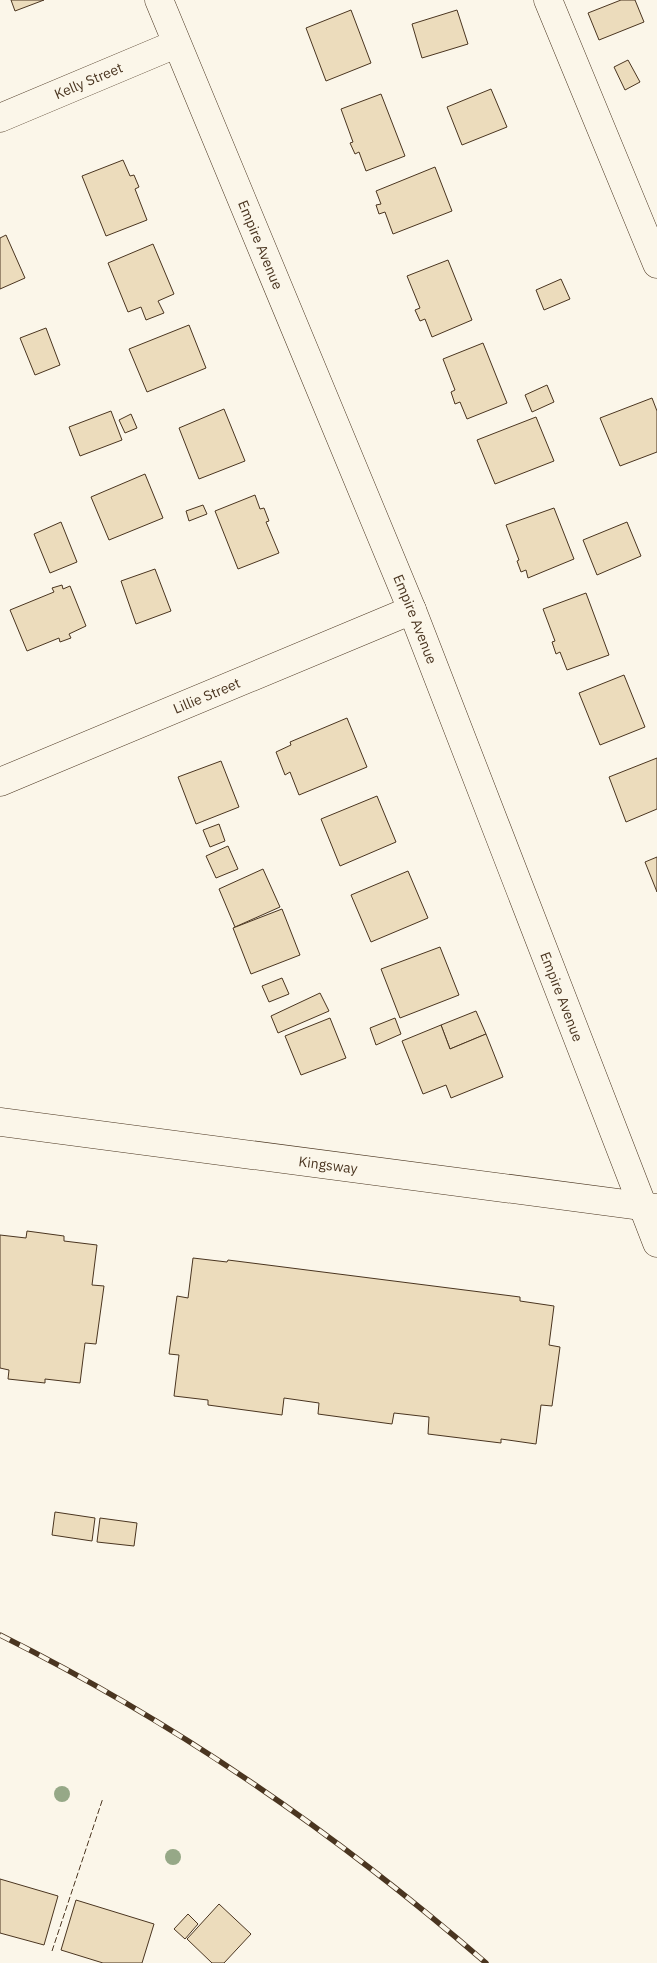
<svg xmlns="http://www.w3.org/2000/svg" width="657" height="1963" font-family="'IBM Plex Sans',sans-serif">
  <rect width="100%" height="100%" fill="#fbf6e9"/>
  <g fill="#ecdcbc" stroke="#4a3520">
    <path d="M 11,0 L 44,0 L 15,11 Z"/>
    <path d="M 621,0 L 635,0 L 644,22 L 599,40 L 588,13 Z"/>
    <path d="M 351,10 L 371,63 L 326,81 L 306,28 Z"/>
    <path d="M 457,10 L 468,44 L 422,58 L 412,24 Z"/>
    <path d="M 628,60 L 640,82 L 625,90 L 614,67 Z"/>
    <path d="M 491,89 L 507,127 L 462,145 L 447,107 Z"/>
    <path d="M 381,94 L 405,156 L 366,171 L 359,152 L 355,154 L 350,143 L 353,142 L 341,109 Z"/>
    <path d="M 123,160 L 130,176 L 134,175 L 139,187 L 135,189 L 147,220 L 106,236 L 82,176 Z"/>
    <path d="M 435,167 L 452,211 L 393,234 L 385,212 L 379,214 L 376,205 L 381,204 L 376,191 Z"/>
    <path d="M 6,235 L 25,278 L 0,289 L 0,238 Z"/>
    <path d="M 153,244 L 174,294 L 158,301 L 164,313 L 146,320 L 141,307 L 128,312 L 108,263 Z"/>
    <path d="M 448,260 L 472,320 L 432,337 L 425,319 L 420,321 L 415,310 L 420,308 L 407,276 Z"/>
    <path d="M 561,279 L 570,299 L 544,310 L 536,290 Z"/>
    <path d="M 189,325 L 206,368 L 147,392 L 129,349 Z"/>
    <path d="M 46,328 L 60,365 L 35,375 L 20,338 Z"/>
    <path d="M 483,343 L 507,403 L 467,419 L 460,402 L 455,404 L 451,392 L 455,390 L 443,359 Z"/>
    <path d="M 547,385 L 554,402 L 532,412 L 525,395 Z"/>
    <path d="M 652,398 L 657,411 L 657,452 L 620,466 L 600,418 Z"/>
    <path d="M 224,409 L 245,461 L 199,479 L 179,428 Z"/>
    <path d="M 111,411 L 122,440 L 80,456 L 69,427 Z"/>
    <path d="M 131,414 L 137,428 L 125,433 L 119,420 Z"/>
    <path d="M 536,417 L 554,461 L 495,484 L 477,440 Z"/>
    <path d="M 145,474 L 163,518 L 109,540 L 91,497 Z"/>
    <path d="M 255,495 L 260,509 L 264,508 L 269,521 L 266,522 L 279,553 L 238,569 L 215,511 Z"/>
    <path d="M 203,505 L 207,514 L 189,521 L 186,511 Z"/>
    <path d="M 554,508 L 574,559 L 528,578 L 526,570 L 521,572 L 517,561 L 519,560 L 506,525 Z"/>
    <path d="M 61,522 L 77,562 L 50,573 L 34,534 Z"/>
    <path d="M 627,522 L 641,556 L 597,575 L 583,540 Z"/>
    <path d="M 155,569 L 171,611 L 136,624 L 121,581 Z"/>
    <path d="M 62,585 L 63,589 L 70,586 L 86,626 L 69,634 L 71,638 L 60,642 L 59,638 L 27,651 L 10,610 L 54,592 L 52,588 Z"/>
    <path d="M 586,593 L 609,655 L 567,670 L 560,652 L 556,654 L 552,642 L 555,641 L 543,609 Z"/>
    <path d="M 624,675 L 645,727 L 600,745 L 579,693 Z"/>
    <path d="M 347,718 L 367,767 L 299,795 L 290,772 L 285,775 L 276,752 L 291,745 L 290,742 Z"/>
    <path d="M 657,758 L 657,809 L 626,822 L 609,777 Z"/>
    <path d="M 221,761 L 239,807 L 196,824 L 178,777 Z"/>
    <path d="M 377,796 L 396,842 L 340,866 L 321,819 Z"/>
    <path d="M 219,824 L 225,841 L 210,847 L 203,830 Z"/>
    <path d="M 228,846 L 238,869 L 216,878 L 206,856 Z"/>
    <path d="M 657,857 L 657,892 L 645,862 Z"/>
    <path d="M 263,869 L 280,907 L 235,927 L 219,889 Z"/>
    <path d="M 408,871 L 428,918 L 371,942 L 351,895 Z"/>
    <path d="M 282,909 L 300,955 L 251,974 L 233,928 Z"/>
    <path d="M 440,947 L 459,995 L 400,1018 L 381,969 Z"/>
    <path d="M 282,978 L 289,994 L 269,1002 L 262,986 Z"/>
    <path d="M 320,993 L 329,1011 L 278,1033 L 271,1016 Z"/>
    <path d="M 476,1011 L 486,1034 L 450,1049 L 441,1025 Z"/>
    <path d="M 330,1018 L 346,1058 L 301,1075 L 285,1036 Z"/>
    <path d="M 395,1018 L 401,1034 L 376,1045 L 370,1028 Z"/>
    <path d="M 441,1025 L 450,1049 L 486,1034 L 503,1077 L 451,1098 L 446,1085 L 423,1094 L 402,1041 Z"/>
    <path d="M 27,1231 L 64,1236 L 64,1241 L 97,1245 L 92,1285 L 104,1286 L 96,1344 L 85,1343 L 80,1383 L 45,1379 L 45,1383 L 8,1379 L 9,1370 L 0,1368 L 0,1235 L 26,1238 Z"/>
    <path d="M 193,1258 L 227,1262 L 228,1260 L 520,1297 L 520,1301 L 554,1306 L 549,1345 L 560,1347 L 552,1406 L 541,1405 L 536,1444 L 501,1439 L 501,1443 L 428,1434 L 429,1417 L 394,1413 L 392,1424 L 318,1414 L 319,1403 L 284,1398 L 282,1415 L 208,1405 L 208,1400 L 174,1396 L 179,1355 L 169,1354 L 177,1296 L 188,1298 Z"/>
    <path d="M 55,1512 L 95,1518 L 92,1541 L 52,1535 Z"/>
    <path d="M 100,1518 L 137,1523 L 134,1546 L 97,1542 Z"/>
    <path d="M 0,1879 L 58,1896 L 44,1945 L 0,1933 Z"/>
    <path d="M 76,1900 L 154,1924 L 142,1963 L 103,1963 L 61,1950 Z"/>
    <path d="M 219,1904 L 251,1934 L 224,1963 L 212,1963 L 187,1939 Z"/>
    <path d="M 188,1914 L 198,1924 L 185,1939 L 174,1929 Z"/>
  </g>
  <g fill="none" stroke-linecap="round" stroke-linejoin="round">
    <defs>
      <g id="minor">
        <path id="s1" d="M 159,0 L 412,610 L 657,1243"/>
        <path d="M 548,0 L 657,264"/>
        <path id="s2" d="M 0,118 L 176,44"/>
        <path id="s3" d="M 0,782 L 412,610"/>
      </g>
      <g id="major">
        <path id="s4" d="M 0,1122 L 657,1208"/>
      </g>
    </defs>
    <use href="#minor" stroke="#4a3520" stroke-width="29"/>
    <use href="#major" stroke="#4a3520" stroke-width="29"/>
    <use href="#minor" stroke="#fbf6e9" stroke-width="28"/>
    <use href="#major" stroke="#fbf6e9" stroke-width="28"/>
    <defs>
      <path id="rail" d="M 0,1635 C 175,1722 338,1835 486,1963"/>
    </defs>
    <use href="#rail" stroke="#4a3520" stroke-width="5.5"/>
    <use href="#rail" stroke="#fbf6e9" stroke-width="4" stroke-dasharray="11" stroke-linecap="butt"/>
    <path stroke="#4a3520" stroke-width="1" stroke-dasharray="6 2.5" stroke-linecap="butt" d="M 52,1951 L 103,1798"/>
  </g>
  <g fill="#96a887">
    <circle cx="62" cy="1794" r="8"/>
    <circle cx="173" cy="1857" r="8"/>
  </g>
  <g text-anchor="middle" stroke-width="4" stroke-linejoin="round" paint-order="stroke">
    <g font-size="14" fill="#4a3520" stroke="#fbf6e9">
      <text dy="5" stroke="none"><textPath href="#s2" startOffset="96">Kelly Street</textPath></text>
      <text dy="5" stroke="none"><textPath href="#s1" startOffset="265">Empire Avenue</textPath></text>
      <text dy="5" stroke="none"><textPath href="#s1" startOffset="670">Empire Avenue</textPath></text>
      <text dy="5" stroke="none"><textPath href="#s3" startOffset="224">Lillie Street</textPath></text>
      <text dy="5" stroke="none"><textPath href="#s1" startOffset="1075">Empire Avenue</textPath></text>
      <text dy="5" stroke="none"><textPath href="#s4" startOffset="331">Kingsway</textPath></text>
    </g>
  </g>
</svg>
